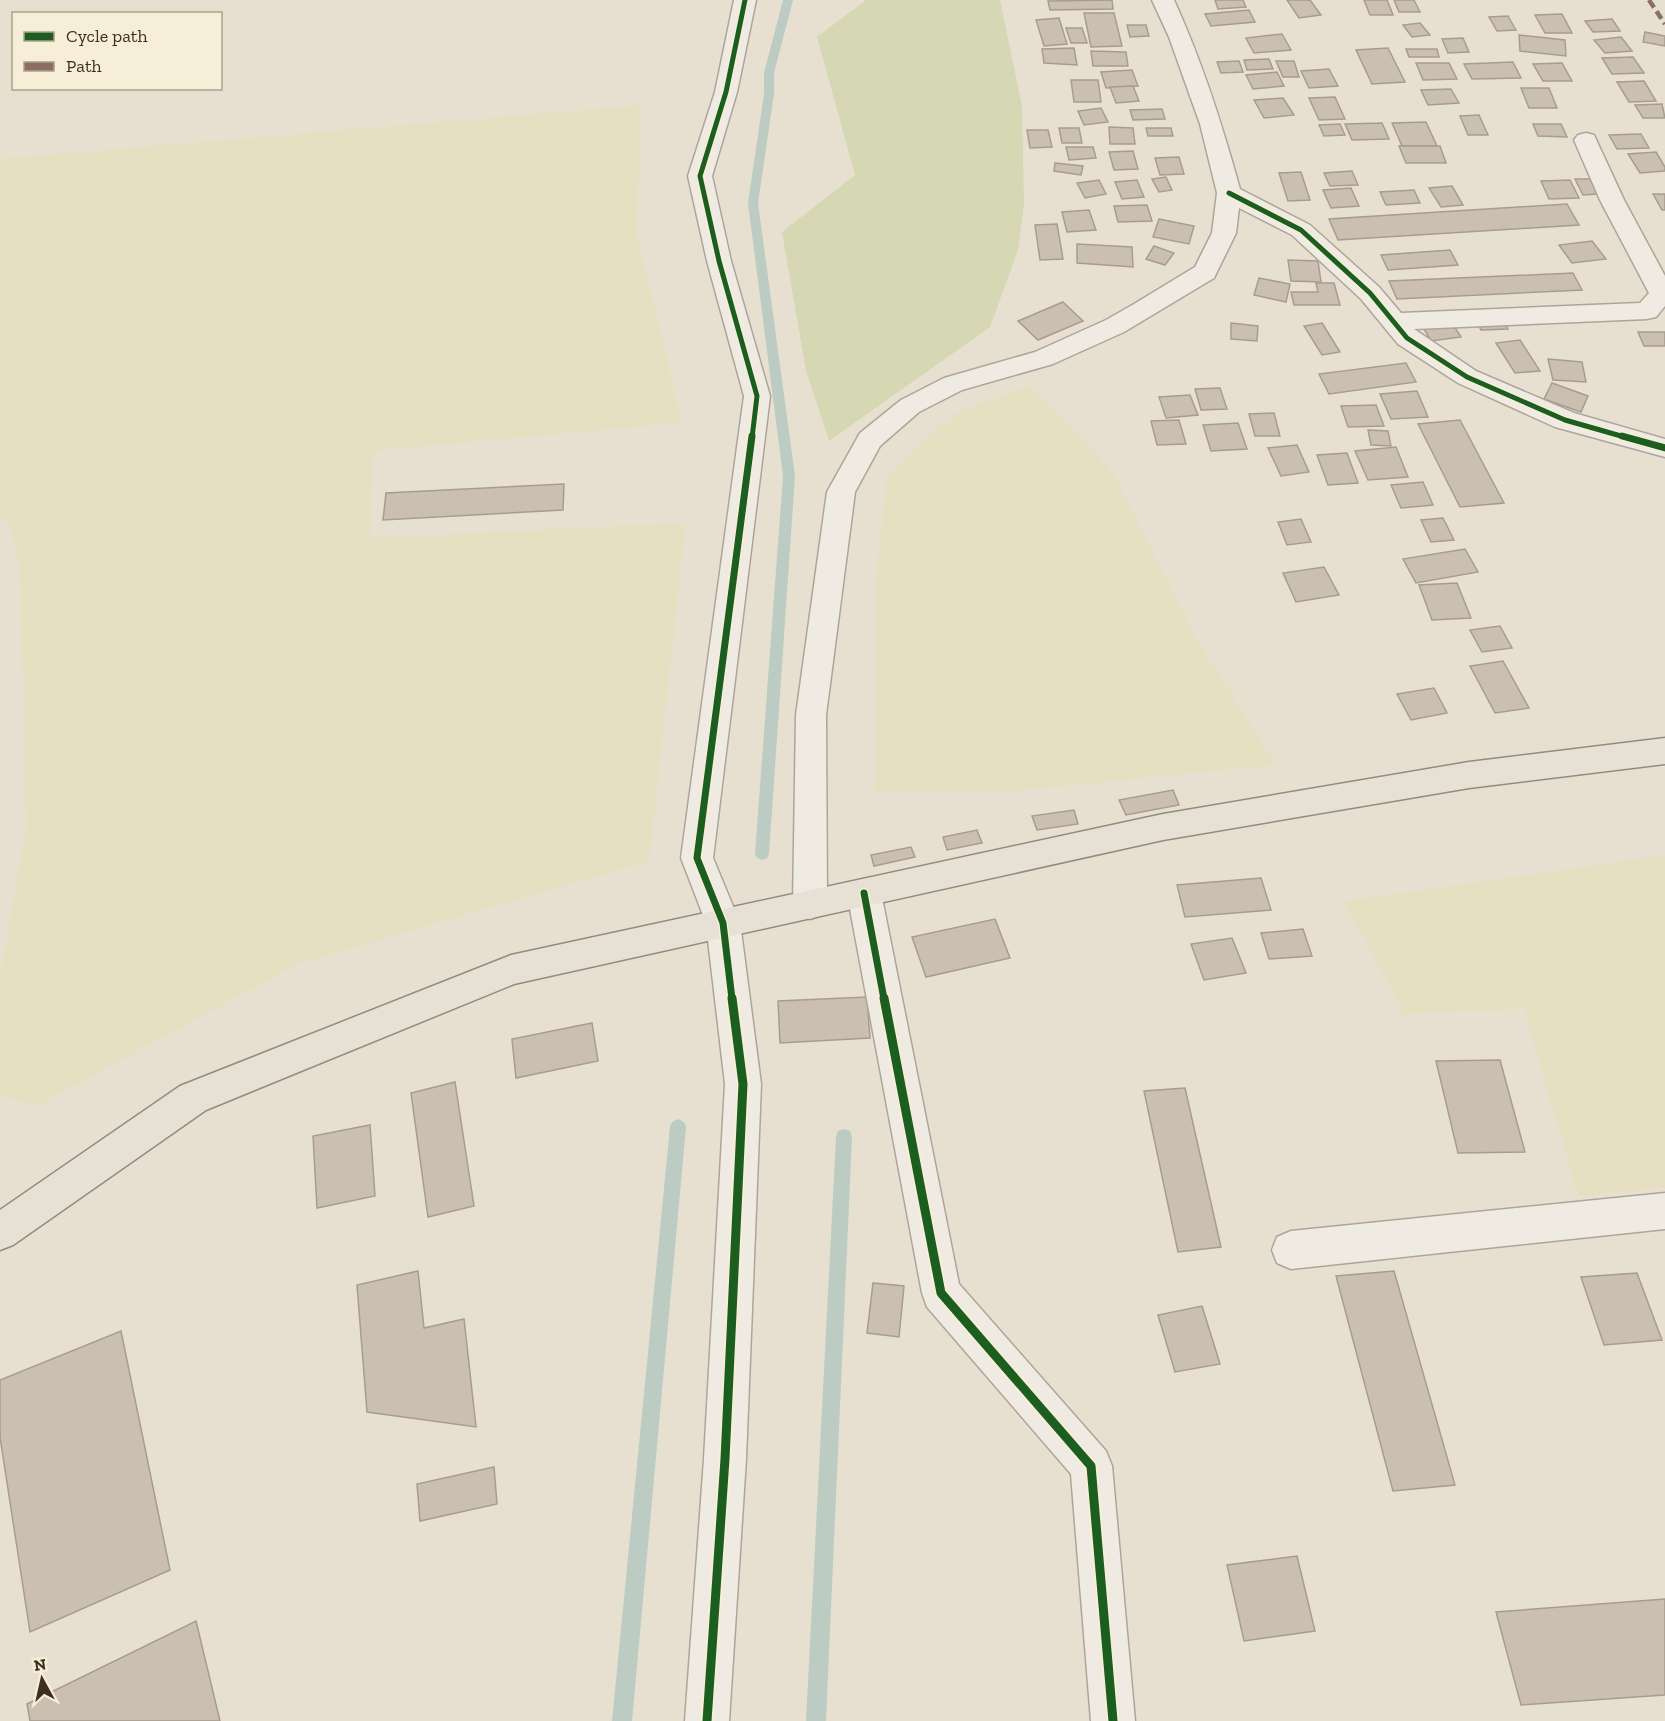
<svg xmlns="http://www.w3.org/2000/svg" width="1665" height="1721" font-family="'Zilla Slab',serif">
  <rect width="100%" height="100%" fill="#e7e0d1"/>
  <g fill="#e6dfc2">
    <path d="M 641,105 L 637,234 L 682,423 L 373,451 L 370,538 L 686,523 L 649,861 L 298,964 L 37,1106 L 0,1095 L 0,976 L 26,828 L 20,567 L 8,521 L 0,515 L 0,159 Z"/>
    <path d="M 1031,385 L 1112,472 L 1198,641 L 1276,765 L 1004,792 L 875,793 L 876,576 L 887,477 L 956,413 Z"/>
    <path d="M 1665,855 L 1665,1188 L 1578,1196 L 1524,1009 L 1404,1014 L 1344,901 Z"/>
  </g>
  <path fill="#d6d7b3" d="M 866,0 L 1000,0 L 1022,106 L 1024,204 L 1018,250 L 990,327 L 829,441 L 806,371 L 782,232 L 855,175 L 817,37 Z"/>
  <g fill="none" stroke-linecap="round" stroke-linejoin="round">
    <g fill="#bcccc2" fill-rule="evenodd">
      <path d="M 783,0 L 793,0 L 774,73 L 774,94 L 758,203 L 795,476 L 769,854 L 767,858 L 762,860 L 757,858 L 755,854 L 783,476 L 748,203 L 764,94 L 764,73 Z"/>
      <path d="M 678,1119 L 684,1122 L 686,1127 L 632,1721 L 612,1721 L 670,1127 L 672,1122 Z"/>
      <path d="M 844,1129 L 850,1131 L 852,1137 L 826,1721 L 806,1721 L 836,1137 L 838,1131 Z"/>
    </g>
  </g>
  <g fill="#cbbfb2" stroke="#a89c90" stroke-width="1.5">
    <path d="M 1112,0 L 1113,9 L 1050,10 L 1048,1 Z"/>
    <path d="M 1215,0 L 1243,0 L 1246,7 L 1218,9 Z"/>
    <path d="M 1287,0 L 1310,0 L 1321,15 L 1299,18 Z"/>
    <path d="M 1364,0 L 1387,0 L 1393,15 L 1370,15 Z"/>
    <path d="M 1394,0 L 1414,0 L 1420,12 L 1399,12 Z"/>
    <path d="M 1249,10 L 1255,22 L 1211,26 L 1205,14 Z"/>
    <path d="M 1084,13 L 1114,13 L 1122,46 L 1091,47 Z"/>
    <path d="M 1562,14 L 1572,33 L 1545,33 L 1535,15 Z"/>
    <path d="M 1508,16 L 1516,30 L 1497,31 L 1489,17 Z"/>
    <path d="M 1059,18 L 1067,44 L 1044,46 L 1036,20 Z"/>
    <path d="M 1612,19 L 1620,31 L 1593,32 L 1585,21 Z"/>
    <path d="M 1420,23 L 1430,35 L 1412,37 L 1403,25 Z"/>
    <path d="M 1127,25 L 1146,25 L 1149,36 L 1130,37 Z"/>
    <path d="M 1066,28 L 1082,28 L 1087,43 L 1071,43 Z"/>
    <path d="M 1645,32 L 1665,36 L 1665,46 L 1643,42 Z"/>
    <path d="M 1282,34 L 1291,50 L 1254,53 L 1246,38 Z"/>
    <path d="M 1519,35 L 1565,40 L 1566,56 L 1520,51 Z"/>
    <path d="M 1621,37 L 1632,51 L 1605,53 L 1594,40 Z"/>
    <path d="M 1463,38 L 1469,52 L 1448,53 L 1442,39 Z"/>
    <path d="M 1074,48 L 1077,65 L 1044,63 L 1042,49 Z"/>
    <path d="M 1388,48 L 1405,82 L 1372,84 L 1356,50 Z"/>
    <path d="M 1406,49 L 1437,49 L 1439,57 L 1409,57 Z"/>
    <path d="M 1091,51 L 1126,52 L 1128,66 L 1093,66 Z"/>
    <path d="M 1633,57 L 1644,73 L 1612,74 L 1602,58 Z"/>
    <path d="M 1269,59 L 1273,69 L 1247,70 L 1244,60 Z"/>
    <path d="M 1239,61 L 1243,72 L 1221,73 L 1217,62 Z"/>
    <path d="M 1276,61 L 1294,61 L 1299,77 L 1283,77 Z"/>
    <path d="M 1513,62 L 1521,78 L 1472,79 L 1464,64 Z"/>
    <path d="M 1416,63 L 1449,63 L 1457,79 L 1423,80 Z"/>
    <path d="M 1562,63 L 1572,81 L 1543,81 L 1533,64 Z"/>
    <path d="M 1329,69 L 1338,86 L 1309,88 L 1301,71 Z"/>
    <path d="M 1132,70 L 1138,86 L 1106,88 L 1101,72 Z"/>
    <path d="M 1277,72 L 1284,86 L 1253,89 L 1246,75 Z"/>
    <path d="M 1071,80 L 1098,80 L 1101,102 L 1074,102 Z"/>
    <path d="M 1644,81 L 1656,101 L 1629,102 L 1617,82 Z"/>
    <path d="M 1133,86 L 1139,101 L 1116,103 L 1110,87 Z"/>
    <path d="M 1521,88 L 1549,88 L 1557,108 L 1529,108 Z"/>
    <path d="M 1451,89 L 1459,103 L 1428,105 L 1421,90 Z"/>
    <path d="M 1335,97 L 1345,119 L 1319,120 L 1309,98 Z"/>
    <path d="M 1283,98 L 1294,115 L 1264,118 L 1254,100 Z"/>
    <path d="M 1662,104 L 1665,118 L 1643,118 L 1635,105 Z"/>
    <path d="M 1101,108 L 1108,122 L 1084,125 L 1078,111 Z"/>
    <path d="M 1162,109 L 1165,119 L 1133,120 L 1130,110 Z"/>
    <path d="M 1479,115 L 1488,135 L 1468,135 L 1460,116 Z"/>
    <path d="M 1426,122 L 1437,146 L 1402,146 L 1392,123 Z"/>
    <path d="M 1382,123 L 1389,139 L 1352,140 L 1345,124 Z"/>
    <path d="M 1340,124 L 1345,135 L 1324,136 L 1319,125 Z"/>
    <path d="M 1533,124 L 1561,124 L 1567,137 L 1538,136 Z"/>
    <path d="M 1109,127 L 1133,128 L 1135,144 L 1110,144 Z"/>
    <path d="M 1059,128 L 1079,128 L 1082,143 L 1062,143 Z"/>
    <path d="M 1146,128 L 1171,128 L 1173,136 L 1148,136 Z"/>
    <path d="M 1027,130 L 1048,130 L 1052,147 L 1030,148 Z"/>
    <path d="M 1641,134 L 1649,148 L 1617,149 L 1609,135 Z"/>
    <path d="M 1399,146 L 1440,146 L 1446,163 L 1406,163 Z"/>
    <path d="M 1066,147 L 1093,147 L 1096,158 L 1069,160 Z"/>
    <path d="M 1133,151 L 1138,169 L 1114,170 L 1109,152 Z"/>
    <path d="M 1656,152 L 1665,167 L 1665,171 L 1640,173 L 1628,154 Z"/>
    <path d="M 1179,157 L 1184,174 L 1160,175 L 1155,158 Z"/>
    <path d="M 1055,163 L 1083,166 L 1081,175 L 1054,171 Z"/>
    <path d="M 1352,171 L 1358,185 L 1330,186 L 1324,173 Z"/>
    <path d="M 1301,172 L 1310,200 L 1288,201 L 1279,173 Z"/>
    <path d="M 1166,177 L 1172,190 L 1159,192 L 1152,179 Z"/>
    <path d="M 1575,179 L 1590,179 L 1597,194 L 1583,195 Z"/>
    <path d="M 1099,180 L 1106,194 L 1085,198 L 1077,183 Z"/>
    <path d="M 1137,180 L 1144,197 L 1122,199 L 1115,182 Z"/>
    <path d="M 1570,180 L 1579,198 L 1549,199 L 1541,181 Z"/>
    <path d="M 1452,186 L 1463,205 L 1441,207 L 1429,188 Z"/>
    <path d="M 1351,188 L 1359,206 L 1331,208 L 1323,190 Z"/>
    <path d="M 1414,190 L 1420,203 L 1386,205 L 1380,192 Z"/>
    <path d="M 1653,194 L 1665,194 L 1665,210 L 1662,210 Z"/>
    <path d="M 1567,204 L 1579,225 L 1338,240 L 1329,219 Z"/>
    <path d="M 1147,205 L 1152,221 L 1118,222 L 1114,206 Z"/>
    <path d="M 1089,210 L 1096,230 L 1067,232 L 1062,212 Z"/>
    <path d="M 1159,219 L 1194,226 L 1189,244 L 1153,237 Z"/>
    <path d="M 1057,224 L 1063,259 L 1040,260 L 1035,225 Z"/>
    <path d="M 1592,241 L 1606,259 L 1572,263 L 1559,245 Z"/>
    <path d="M 1077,244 L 1132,247 L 1133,267 L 1077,263 Z"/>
    <path d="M 1154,246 L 1174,253 L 1165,265 L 1146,259 Z"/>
    <path d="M 1450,250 L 1458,265 L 1388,270 L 1381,255 Z"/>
    <path d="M 1288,260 L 1318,261 L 1321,282 L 1291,281 Z"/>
    <path d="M 1573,273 L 1582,290 L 1397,299 L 1389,281 Z"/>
    <path d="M 1259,278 L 1290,284 L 1286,302 L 1254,295 Z"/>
    <path d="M 1316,283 L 1334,283 L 1340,305 L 1294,305 L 1291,292 L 1318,292 Z"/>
    <path d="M 1063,302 L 1083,321 L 1038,340 L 1018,321 Z"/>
    <path d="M 1231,323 L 1258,326 L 1257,341 L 1231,339 Z"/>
    <path d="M 1322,323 L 1340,352 L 1322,355 L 1304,326 Z"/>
    <path d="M 1505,323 L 1508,329 L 1481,330 L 1478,324 Z"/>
    <path d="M 1454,326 L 1461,337 L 1431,341 L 1424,329 Z"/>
    <path d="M 1638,332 L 1665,332 L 1665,346 L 1644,346 Z"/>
    <path d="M 1520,340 L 1540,371 L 1515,373 L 1496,343 Z"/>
    <path d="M 1548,359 L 1582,362 L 1586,382 L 1553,380 Z"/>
    <path d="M 1406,363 L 1416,382 L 1329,394 L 1319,374 Z"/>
    <path d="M 1552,383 L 1588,396 L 1581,412 L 1544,399 Z"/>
    <path d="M 1220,388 L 1227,409 L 1201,410 L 1195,389 Z"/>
    <path d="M 1417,391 L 1428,417 L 1391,419 L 1380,394 Z"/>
    <path d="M 1190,395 L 1198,415 L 1166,418 L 1159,397 Z"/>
    <path d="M 1376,405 L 1384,426 L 1348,427 L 1341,406 Z"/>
    <path d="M 1274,413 L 1280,436 L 1255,436 L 1249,414 Z"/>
    <path d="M 1179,420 L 1186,444 L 1157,445 L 1151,421 Z"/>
    <path d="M 1460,420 L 1504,503 L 1460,507 L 1418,424 Z"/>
    <path d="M 1238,423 L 1247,449 L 1211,451 L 1203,425 Z"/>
    <path d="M 1368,430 L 1388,431 L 1391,446 L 1371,445 Z"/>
    <path d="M 1297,445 L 1309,472 L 1281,476 L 1268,448 Z"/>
    <path d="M 1396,447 L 1408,477 L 1368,480 L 1355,451 Z"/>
    <path d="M 1347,453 L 1358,483 L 1328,485 L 1317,455 Z"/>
    <path d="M 1423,482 L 1433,505 L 1401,508 L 1391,485 Z"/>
    <path d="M 564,484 L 563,510 L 383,520 L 386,493 Z"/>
    <path d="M 1443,518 L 1454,540 L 1431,542 L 1421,520 Z"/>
    <path d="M 1301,519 L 1311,542 L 1287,545 L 1278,522 Z"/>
    <path d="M 1465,549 L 1478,572 L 1416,583 L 1403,559 Z"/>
    <path d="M 1324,567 L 1339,595 L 1296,602 L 1283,573 Z"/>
    <path d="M 1457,583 L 1471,618 L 1432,620 L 1419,585 Z"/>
    <path d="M 1500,626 L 1512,648 L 1482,652 L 1470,630 Z"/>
    <path d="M 1503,661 L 1529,708 L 1495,713 L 1470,666 Z"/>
    <path d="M 1434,688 L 1447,713 L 1411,720 L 1397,694 Z"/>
    <path d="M 1173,790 L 1179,805 L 1126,815 L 1119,800 Z"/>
    <path d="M 1074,810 L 1078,824 L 1037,830 L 1032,816 Z"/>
    <path d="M 977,830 L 982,843 L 947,850 L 943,837 Z"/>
    <path d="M 911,847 L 915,857 L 874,866 L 871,855 Z"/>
    <path d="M 1261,878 L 1271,910 L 1185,917 L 1177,885 Z"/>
    <path d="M 995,919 L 1010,958 L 926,977 L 912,937 Z"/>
    <path d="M 1303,929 L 1312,956 L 1269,959 L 1261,933 Z"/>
    <path d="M 1232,938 L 1246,973 L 1204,980 L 1191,944 Z"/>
    <path d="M 867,997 L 870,1038 L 780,1043 L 778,1001 Z"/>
    <path d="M 592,1023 L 598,1061 L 516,1078 L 512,1039 Z"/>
    <path d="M 1500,1060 L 1525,1152 L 1458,1153 L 1436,1061 Z"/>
    <path d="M 455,1082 L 474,1206 L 428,1217 L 411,1093 Z"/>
    <path d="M 1185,1088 L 1221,1247 L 1178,1252 L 1144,1091 Z"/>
    <path d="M 370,1125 L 375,1196 L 317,1208 L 313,1136 Z"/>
    <path d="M 418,1271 L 424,1328 L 464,1319 L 476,1427 L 367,1412 L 357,1285 Z"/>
    <path d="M 1394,1271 L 1455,1485 L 1393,1491 L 1336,1276 Z"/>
    <path d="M 1637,1273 L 1662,1340 L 1604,1345 L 1581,1277 Z"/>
    <path d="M 873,1283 L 904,1286 L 899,1337 L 867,1333 Z"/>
    <path d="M 1202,1306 L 1220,1364 L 1175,1372 L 1158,1315 Z"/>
    <path d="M 121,1331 L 170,1570 L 30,1632 L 0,1437 L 0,1380 Z"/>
    <path d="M 494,1467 L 497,1504 L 420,1521 L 417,1484 Z"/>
    <path d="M 1297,1556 L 1315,1631 L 1244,1641 L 1227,1565 Z"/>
    <path d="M 1665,1599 L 1665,1695 L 1521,1705 L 1496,1612 Z"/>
    <path d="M 196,1621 L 220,1721 L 30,1721 L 27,1704 Z"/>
  </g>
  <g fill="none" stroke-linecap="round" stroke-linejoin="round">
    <defs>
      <g id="minor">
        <path d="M 734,0 L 756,0 L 737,92 L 712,176 L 731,261 L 770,396 L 713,858 L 740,923 L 761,1084 L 746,1459 L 729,1721 L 685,1721 L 704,1459 L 725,1084 L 706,923 L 681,858 L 744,396 L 707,261 L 688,176 L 715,92 Z"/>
        <path d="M 1152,0 L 1174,0 C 1202,61 1222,124 1240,189 L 1310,225 L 1379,287 L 1401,313 L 1640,303 L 1649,293 L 1600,200 L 1574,140 L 1578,135 L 1586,133 L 1594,135 L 1624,200 L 1665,276 L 1665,306 L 1656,317 L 1647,319 L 1414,329 L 1476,371 L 1574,413 L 1665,439 L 1665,457 L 1555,427 L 1458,383 L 1398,344 L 1361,299 L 1292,235 L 1239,208 L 1236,233 L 1214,278 L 1124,332 L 1053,364 L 962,390 L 919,412 L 880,446 L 855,492 L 826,715 L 827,905 L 822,915 L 810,919 L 798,915 L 793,905 L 796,715 L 827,492 L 860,433 L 901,400 L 944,378 L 1035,352 L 1106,320 L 1134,304 L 1195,267 L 1212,233 L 1217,193 L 1200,124 L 1169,37 Z"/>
        <path d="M 864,879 L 876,883 L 881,893 L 959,1284 L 1106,1451 L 1112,1466 L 1135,1721 L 1091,1721 L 1071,1474 L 927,1307 L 922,1293 L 847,893 L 852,883 Z"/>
        <path d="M 1665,1193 L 1665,1229 L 1291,1269 L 1277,1263 L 1272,1250 L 1277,1237 L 1291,1231 Z"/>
      </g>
      <path id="major" d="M 1665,738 L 1665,764 L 1469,788 L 1163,840 L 514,984 L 206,1110 L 13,1245 L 0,1250 L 0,1210 L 180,1086 L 511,955 L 1163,814 L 1469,762 Z"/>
    </defs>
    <use href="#minor" stroke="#ada599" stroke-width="3"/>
    <use href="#major" stroke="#928b80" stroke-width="3"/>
    <use href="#minor" fill="#efebe3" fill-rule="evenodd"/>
    <use href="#major" fill="#e6e1d4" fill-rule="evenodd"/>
    <path stroke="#8d6e63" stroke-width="4.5" stroke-dasharray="9 4.5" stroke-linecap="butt" d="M 1649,0 L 1665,24"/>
    <defs>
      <g id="cycleway-far2">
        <path d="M 745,0 L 726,92 L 700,176 L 719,261 L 757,396 L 752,438"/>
        <path d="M 1229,193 L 1301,230 L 1370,293 L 1407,338 L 1467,377 L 1565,420 L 1628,438"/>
      </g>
      <g id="cycleway-far1">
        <path d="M 1622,436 L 1665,448"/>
        <path d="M 864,893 L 884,999"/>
        <path d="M 732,999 L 723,923 L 697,858 L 752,436"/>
      </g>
      <g id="cycleway">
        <path d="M 884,998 L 941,1293 L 1091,1466 L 1113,1721"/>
        <path d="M 707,1721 L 725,1459 L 743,1084 L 732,998"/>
      </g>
    </defs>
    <use href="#cycleway-far2" stroke="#f7eed8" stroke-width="8"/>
    <use href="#cycleway-far1" stroke="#f7eed8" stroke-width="10"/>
    <use href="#cycleway" stroke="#f7eed8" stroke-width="13"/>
    <use href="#cycleway-far2" stroke="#1b5e20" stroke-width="5"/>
    <use href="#cycleway-far1" stroke="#1b5e20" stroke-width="7"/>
    <use href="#cycleway" stroke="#1b5e20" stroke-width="9"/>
  </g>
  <rect x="12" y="12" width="210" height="78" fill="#f7eed8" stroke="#ada18e" stroke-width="1.5"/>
  <rect x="24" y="32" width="30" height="9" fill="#1b5e20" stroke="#ada18e" stroke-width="1.5"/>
  <text x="66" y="42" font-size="18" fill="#3d2e20">Cycle path</text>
  <rect x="24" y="62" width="30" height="9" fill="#8d6e63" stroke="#ada18e" stroke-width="1.5"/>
  <text x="66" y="72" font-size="18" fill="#3d2e20">Path</text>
  <g transform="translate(42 1679) rotate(352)" stroke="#f7eed8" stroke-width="4.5" paint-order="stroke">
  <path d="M0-4.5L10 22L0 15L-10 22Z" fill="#3d2e20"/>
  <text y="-9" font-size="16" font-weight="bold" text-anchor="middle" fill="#3d2e20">N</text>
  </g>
</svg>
